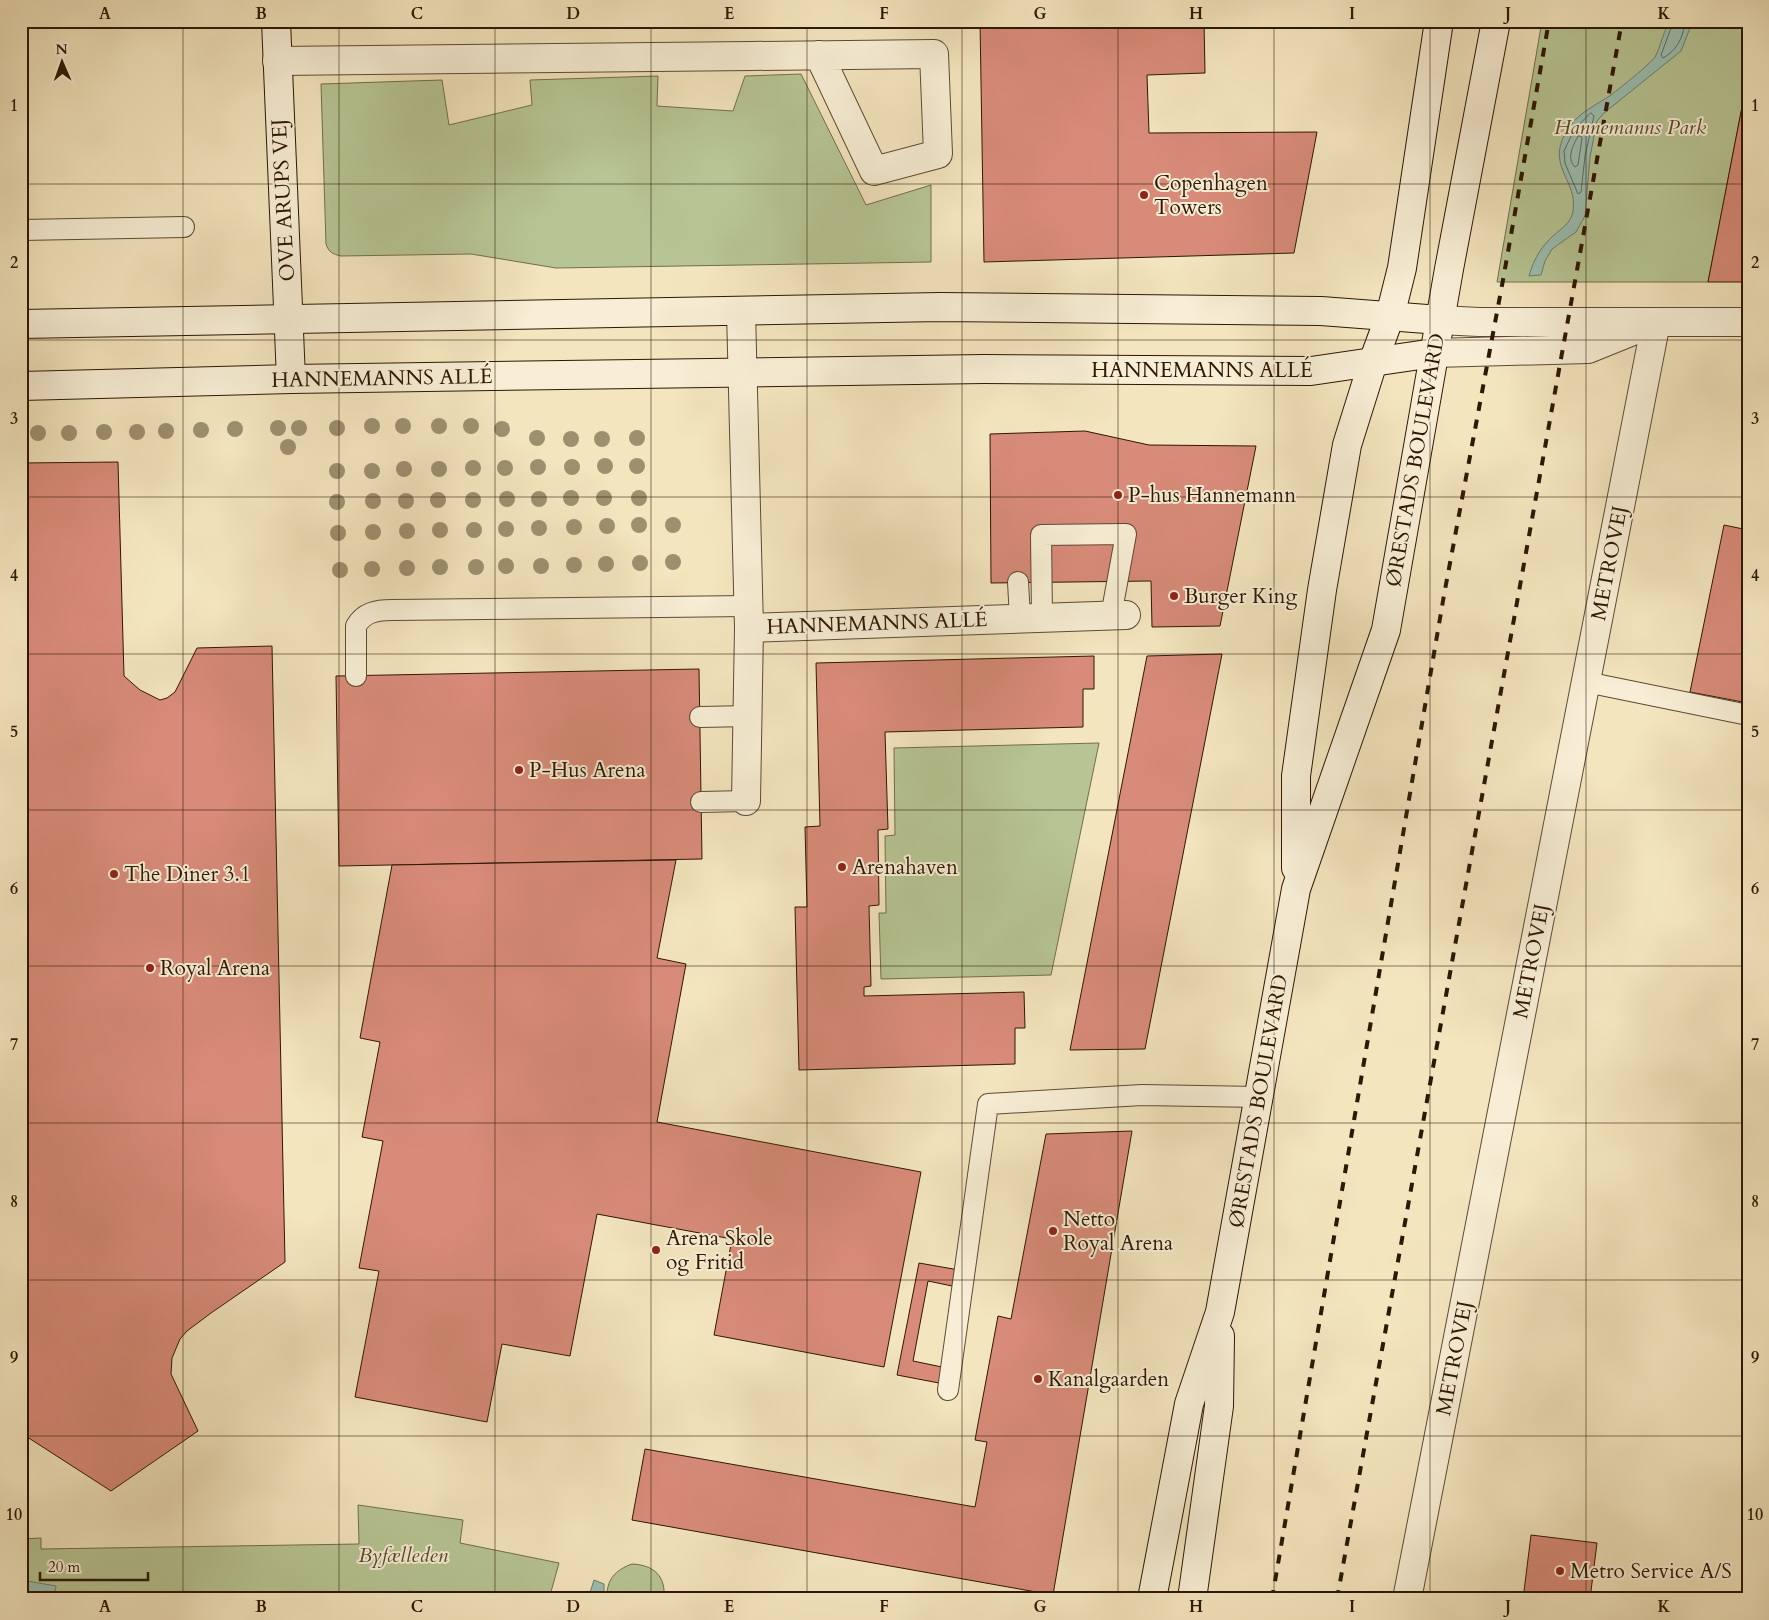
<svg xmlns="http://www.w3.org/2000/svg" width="1769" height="1620" font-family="Cardo,serif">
  <rect width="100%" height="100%" fill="#f3e5be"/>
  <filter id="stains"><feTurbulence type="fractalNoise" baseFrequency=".004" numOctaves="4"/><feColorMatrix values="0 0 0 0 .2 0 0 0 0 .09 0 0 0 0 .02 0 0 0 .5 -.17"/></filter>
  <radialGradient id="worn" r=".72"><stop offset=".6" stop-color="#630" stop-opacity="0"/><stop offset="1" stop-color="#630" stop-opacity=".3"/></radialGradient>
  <g fill="#b7c594" stroke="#726e4c">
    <path d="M 1542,21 L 1748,21 L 1748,76 L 1708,282 L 1497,282 Z"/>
    <path d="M 801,74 L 866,205 L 931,185 L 931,262 L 556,268 L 471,254 L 341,256 C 333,254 329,253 326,244 L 321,84 L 442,80 L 449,125 L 532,105 L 530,80 L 658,76 L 657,106 L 733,111 L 745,76 Z"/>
    <path d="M 1099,743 L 1051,975 L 881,979 L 879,913 L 886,913 L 885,836 L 895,835 L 894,748 Z"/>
    <path d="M 358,1505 L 463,1520 L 460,1543 L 559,1563 L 549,1599 L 21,1599 L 21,1539 L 41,1538 L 41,1549 L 359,1544 Z"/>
    <path d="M 632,1564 C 654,1565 666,1576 664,1599 L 607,1599 C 606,1580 615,1570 632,1564 Z"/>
  </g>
  <g fill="#9bbfb2" stroke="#6f7c6c">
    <path d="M 1666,21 L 1689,21 L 1690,28 L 1681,51 L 1604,113 L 1597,121 L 1590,157 L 1585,216 L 1576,232 L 1552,249 L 1545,261 L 1541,275 L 1529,276 C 1533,262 1539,250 1549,240 C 1558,230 1571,225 1573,211 C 1578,178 1543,166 1569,127 C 1580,112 1596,105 1611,95 C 1620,88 1649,65 1655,57 C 1658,52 1660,45 1662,39 C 1664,33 1667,28 1666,21 Z"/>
    <path d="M 21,1580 L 56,1586 L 54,1598 L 58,1599 L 48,1599 L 48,1595 L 21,1590 Z"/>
    <path d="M 594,1580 L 604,1584 L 604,1599 L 588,1599 Z"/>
    <path d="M 409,1591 L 453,1599 L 407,1599 Z"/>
  </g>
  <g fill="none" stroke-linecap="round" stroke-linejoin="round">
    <g stroke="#646b5a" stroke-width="1">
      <path d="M 1671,21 L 1671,28 L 1661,55 L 1663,58 C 1676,51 1685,36 1684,21"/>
      <path d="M 1591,113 L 1594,116 L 1585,156 L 1581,192 L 1578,194 L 1565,163 L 1564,151 L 1574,130 Z"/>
      <path d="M 1578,136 L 1581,136 L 1582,138 L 1578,165 L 1575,167 C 1566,158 1573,146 1578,136 Z"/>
    </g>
  </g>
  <g fill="#d88b79" stroke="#2e1703">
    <path d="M 980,21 L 1204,21 L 1205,73 L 1147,75 L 1149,133 L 1317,132 L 1294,253 L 984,262 Z"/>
    <path d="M 1748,76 L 1748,282 L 1708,282 Z"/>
    <path d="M 1085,431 L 1149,445 L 1256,446 L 1220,626 L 1152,627 L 1151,581 L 991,583 L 990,434 Z"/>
    <path d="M 118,462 L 124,676 L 140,690 L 160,700 L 167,698 L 175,692 L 197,648 L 272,646 L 285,1262 L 211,1313 L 187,1331 L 180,1339 L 172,1358 L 171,1374 L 198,1431 L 111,1491 L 21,1433 L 21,463 Z"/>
    <path d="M 1724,525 L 1748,530 L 1748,703 L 1690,692 Z"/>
    <path d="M 1222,654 L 1145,1049 L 1070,1050 L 1147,656 Z"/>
    <path d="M 1094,656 L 1094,689 L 1083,689 L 1083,727 L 885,732 L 888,829 L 878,830 L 879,905 L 869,906 L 871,986 L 864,987 L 864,996 L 1024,992 L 1025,1028 L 1015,1028 L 1015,1064 L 799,1070 L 795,907 L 807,907 L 805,827 L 820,826 L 816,663 Z"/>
    <path d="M 699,669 L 702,859 L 339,866 L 336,676 Z"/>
    <path d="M 676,860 L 657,958 L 686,964 L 657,1122 L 921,1172 L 884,1367 L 714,1335 L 732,1239 L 597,1214 L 570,1356 L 502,1344 L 487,1422 L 355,1397 L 379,1271 L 359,1268 L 383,1141 L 362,1137 L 380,1042 L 360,1038 L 392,865 Z"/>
    <path d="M 1132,1131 L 1053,1595 L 632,1520 L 645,1449 L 975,1507 L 987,1442 L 975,1440 L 998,1316 L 1011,1319 L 1046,1134 Z"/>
    <path d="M 919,1263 L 959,1270 L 957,1287 L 928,1281 L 913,1361 L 942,1367 L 939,1383 L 897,1375 Z"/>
    <path d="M 1531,1535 L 1597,1543 L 1590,1599 L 1523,1599 Z"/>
  </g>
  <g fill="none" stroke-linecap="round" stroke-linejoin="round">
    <defs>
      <g id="lane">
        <path d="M 21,230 L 184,227"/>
        <path d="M 1018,582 L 1020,618"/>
        <path d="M 1042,618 L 1041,535 L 1126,534 L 1111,616"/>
        <path d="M 356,676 L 356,626 C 364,612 377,610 392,610 L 748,606"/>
        <path d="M 1586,682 L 1748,715"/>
        <path d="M 700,717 L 749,716"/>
        <path d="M 701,802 L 746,801"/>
        <path d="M 948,1390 L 988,1104 L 1142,1095 L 1259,1097"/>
      </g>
      <g id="street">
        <path d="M 277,61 L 751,56 L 934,54 L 938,154 L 874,171 L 819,55"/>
        <path d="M 741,311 L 749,628 L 746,801"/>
        <path d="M 1440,320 L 1479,322 L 1748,322"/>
        <path d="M 1434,353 L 1588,349 L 1640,328"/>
        <path d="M 749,628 L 1126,615"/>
        <path d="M 1407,1599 L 1656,322"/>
      </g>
      <g id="secondary">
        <path d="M 276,21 L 291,379"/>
        <path d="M 21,324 L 940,307 L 1321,311 L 1440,320"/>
        <path d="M 21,386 L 291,379 L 984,369 L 1311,371 L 1434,353"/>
        <path d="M 1296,868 L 1296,776 L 1322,590 L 1347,445 L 1373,362 L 1390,316 L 1402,268 L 1439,21"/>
        <path d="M 1152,1599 L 1189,1404 L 1220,1312 L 1296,889 L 1386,630 L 1449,269 L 1496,21"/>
        <path d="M 1192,1599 L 1219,1406 L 1220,1336"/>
      </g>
    </defs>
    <use href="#lane" stroke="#5f4a32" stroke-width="22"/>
    <use href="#street" stroke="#5f4a32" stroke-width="30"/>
    <use href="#secondary" stroke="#2e1703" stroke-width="30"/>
    <use href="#lane" stroke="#f7eed5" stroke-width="20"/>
    <use href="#street" stroke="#f7eed5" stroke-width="28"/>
    <use href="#secondary" stroke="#f7eed5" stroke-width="28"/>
    <g stroke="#2e1703" stroke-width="4" stroke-dasharray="9 9" stroke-linecap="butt">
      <path d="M 1272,1599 L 1444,595 L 1503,280 L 1549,21"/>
      <path d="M 1337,1599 L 1622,21"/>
    </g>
  </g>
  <g fill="#9d906f">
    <circle cx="372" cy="426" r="8"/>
    <circle cx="403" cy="426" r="8"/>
    <circle cx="439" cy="426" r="8"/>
    <circle cx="471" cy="426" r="8"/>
    <circle cx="278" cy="428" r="8"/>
    <circle cx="299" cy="428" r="8"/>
    <circle cx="337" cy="428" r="8"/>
    <circle cx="235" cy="429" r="8"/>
    <circle cx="502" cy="429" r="8"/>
    <circle cx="201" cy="430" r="8"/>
    <circle cx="166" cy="431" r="8"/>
    <circle cx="104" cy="432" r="8"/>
    <circle cx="137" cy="432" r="8"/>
    <circle cx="38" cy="433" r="8"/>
    <circle cx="69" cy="433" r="8"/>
    <circle cx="537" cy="438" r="8"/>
    <circle cx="637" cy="438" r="8"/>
    <circle cx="571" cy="439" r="8"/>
    <circle cx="602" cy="439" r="8"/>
    <circle cx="288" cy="447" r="8"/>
    <circle cx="605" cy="466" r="8"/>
    <circle cx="637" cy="466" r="8"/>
    <circle cx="538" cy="467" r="8"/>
    <circle cx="572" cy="467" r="8"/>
    <circle cx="473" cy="468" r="8"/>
    <circle cx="505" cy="468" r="8"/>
    <circle cx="404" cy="469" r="8"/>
    <circle cx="439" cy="469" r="8"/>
    <circle cx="337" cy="471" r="8"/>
    <circle cx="372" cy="471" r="8"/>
    <circle cx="571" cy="498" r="8"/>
    <circle cx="604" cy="498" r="8"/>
    <circle cx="639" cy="498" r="8"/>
    <circle cx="507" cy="499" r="8"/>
    <circle cx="539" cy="499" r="8"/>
    <circle cx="438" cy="500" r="8"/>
    <circle cx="473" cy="500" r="8"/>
    <circle cx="373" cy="501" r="8"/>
    <circle cx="406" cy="501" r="8"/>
    <circle cx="337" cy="502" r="8"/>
    <circle cx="639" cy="525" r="8"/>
    <circle cx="673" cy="525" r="8"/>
    <circle cx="607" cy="526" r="8"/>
    <circle cx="574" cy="527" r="8"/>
    <circle cx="539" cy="528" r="8"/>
    <circle cx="506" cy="529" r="8"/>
    <circle cx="440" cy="530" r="8"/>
    <circle cx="474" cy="530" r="8"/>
    <circle cx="407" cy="531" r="8"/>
    <circle cx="373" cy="532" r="8"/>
    <circle cx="338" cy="533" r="8"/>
    <circle cx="673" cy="562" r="8"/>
    <circle cx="640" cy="563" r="8"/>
    <circle cx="606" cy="564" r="8"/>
    <circle cx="574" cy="565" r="8"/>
    <circle cx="506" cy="566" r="8"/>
    <circle cx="541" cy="566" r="8"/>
    <circle cx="440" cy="567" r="8"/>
    <circle cx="476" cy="567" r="8"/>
    <circle cx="407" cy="568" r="8"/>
    <circle cx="372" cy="569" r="8"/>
    <circle cx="340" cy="570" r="8"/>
  </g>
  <path fill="none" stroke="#2e1703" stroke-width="1" stroke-opacity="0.55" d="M 183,21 L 183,1599M 339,21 L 339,1599M 495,21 L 495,1599M 651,21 L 651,1599M 807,21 L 807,1599M 962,21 L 962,1599M 1118,21 L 1118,1599M 1274,21 L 1274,1599M 1430,21 L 1430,1599M 1586,21 L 1586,1599M 21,184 L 1748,184M 21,340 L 1748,340M 21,497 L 1748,497M 21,654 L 1748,654M 21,810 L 1748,810M 21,966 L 1748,966M 21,1123 L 1748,1123M 21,1280 L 1748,1280M 21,1436 L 1748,1436"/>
  <g fill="#8f2418" stroke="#f7eed5" stroke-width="2">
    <circle cx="1144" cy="195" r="5"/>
    <circle cx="1118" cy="495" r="5"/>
    <circle cx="1174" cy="596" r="5"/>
    <circle cx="519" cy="770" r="5"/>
    <circle cx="842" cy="867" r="5"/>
    <circle cx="114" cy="874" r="5"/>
    <circle cx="150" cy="968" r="5"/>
    <circle cx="1053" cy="1231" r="5"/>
    <circle cx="656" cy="1250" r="5"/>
    <circle cx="1038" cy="1379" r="5"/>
    <circle cx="1560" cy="1571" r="5"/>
  </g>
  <g text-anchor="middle" stroke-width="4" stroke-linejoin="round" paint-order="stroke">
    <g font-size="21" font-style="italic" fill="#574b2e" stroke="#f7eed5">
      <text x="1630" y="134">Hannemanns Park</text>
      <text x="403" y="1562">Byfælleden</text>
    </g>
    <g font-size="21" fill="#2e1703" stroke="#f7eed5" text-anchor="start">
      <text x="1154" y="190">Copenhagen<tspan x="1154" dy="24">Towers</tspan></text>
      <text x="1128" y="502">P-hus Hannemann</text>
      <text x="1184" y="603">Burger King</text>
      <text x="529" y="777">P-Hus Arena</text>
      <text x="852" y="874">Arenahaven</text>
      <text x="124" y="881">The Diner 3.1</text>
      <text x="160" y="975">Royal Arena</text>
      <text x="1063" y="1226">Netto<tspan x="1063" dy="24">Royal Arena</tspan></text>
      <text x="666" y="1245">Arena Skole<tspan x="666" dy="24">og Fritid</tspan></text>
      <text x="1048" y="1386">Kanalgaarden</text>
      <text x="1570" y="1578">Metro Service A/S</text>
    </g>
    <g font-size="21" fill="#2e1703" stroke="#f7eed5">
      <text transform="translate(283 200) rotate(-93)" y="7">OVE ARUPS VEJ</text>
      <text x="1202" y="377">HANNEMANNS ALLÉ</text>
      <text transform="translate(382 378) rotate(-1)" y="7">HANNEMANNS ALLÉ</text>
      <text transform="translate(1415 460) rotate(-80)" y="7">ØRESTADS BOULEVARD</text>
      <text transform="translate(1609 563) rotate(-79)" y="7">METROVEJ</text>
      <text transform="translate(877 623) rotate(-2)" y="7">HANNEMANNS ALLÉ</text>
      <text transform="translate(1531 961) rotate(-79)" y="7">METROVEJ</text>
      <text transform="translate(1258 1101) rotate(-80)" y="7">ØRESTADS BOULEVARD</text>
      <text transform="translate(1454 1358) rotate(-79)" y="7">METROVEJ</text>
    </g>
  </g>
  <rect width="1769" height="1620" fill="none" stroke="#f3e5be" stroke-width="55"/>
  <g transform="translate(62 62) rotate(358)" stroke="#f7eed5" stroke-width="4" paint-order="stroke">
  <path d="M0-4L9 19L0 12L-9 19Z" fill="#2e1703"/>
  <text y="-8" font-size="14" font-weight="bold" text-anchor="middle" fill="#2e1703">N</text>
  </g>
  <path d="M40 1572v8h108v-8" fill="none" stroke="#2e1703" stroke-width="2.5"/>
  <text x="48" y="1572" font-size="15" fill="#2e1703" stroke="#f7eed5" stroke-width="4" paint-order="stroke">20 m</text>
  <rect x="28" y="28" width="1714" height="1564" fill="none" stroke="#2e1703" stroke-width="2"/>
  <g font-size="16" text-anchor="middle" font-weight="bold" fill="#2e1703">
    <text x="105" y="19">A</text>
    <text x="261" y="19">B</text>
    <text x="417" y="19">C</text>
    <text x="573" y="19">D</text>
    <text x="729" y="19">E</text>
    <text x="884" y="19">F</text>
    <text x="1040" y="19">G</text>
    <text x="1196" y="19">H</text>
    <text x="1352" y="19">I</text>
    <text x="1508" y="19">J</text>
    <text x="1664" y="19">K</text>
    <text x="14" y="111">1</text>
    <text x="1755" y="111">1</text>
    <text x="14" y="268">2</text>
    <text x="1755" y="268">2</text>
    <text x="14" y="424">3</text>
    <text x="1755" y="424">3</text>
    <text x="14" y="581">4</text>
    <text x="1755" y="581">4</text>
    <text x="14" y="737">5</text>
    <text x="1755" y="737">5</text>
    <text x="14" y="894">6</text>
    <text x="1755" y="894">6</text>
    <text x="14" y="1050">7</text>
    <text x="1755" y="1050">7</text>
    <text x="14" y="1207">8</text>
    <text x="1755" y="1207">8</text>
    <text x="14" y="1363">9</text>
    <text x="1755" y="1363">9</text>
    <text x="14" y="1520">10</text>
    <text x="1755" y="1520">10</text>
    <text x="105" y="1612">A</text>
    <text x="261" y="1612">B</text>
    <text x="417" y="1612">C</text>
    <text x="573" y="1612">D</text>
    <text x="729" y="1612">E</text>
    <text x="884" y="1612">F</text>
    <text x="1040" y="1612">G</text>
    <text x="1196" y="1612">H</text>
    <text x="1352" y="1612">I</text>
    <text x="1508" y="1612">J</text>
    <text x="1664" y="1612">K</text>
  </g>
  <rect width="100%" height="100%" filter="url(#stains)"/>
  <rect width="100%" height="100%" fill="url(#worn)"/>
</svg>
